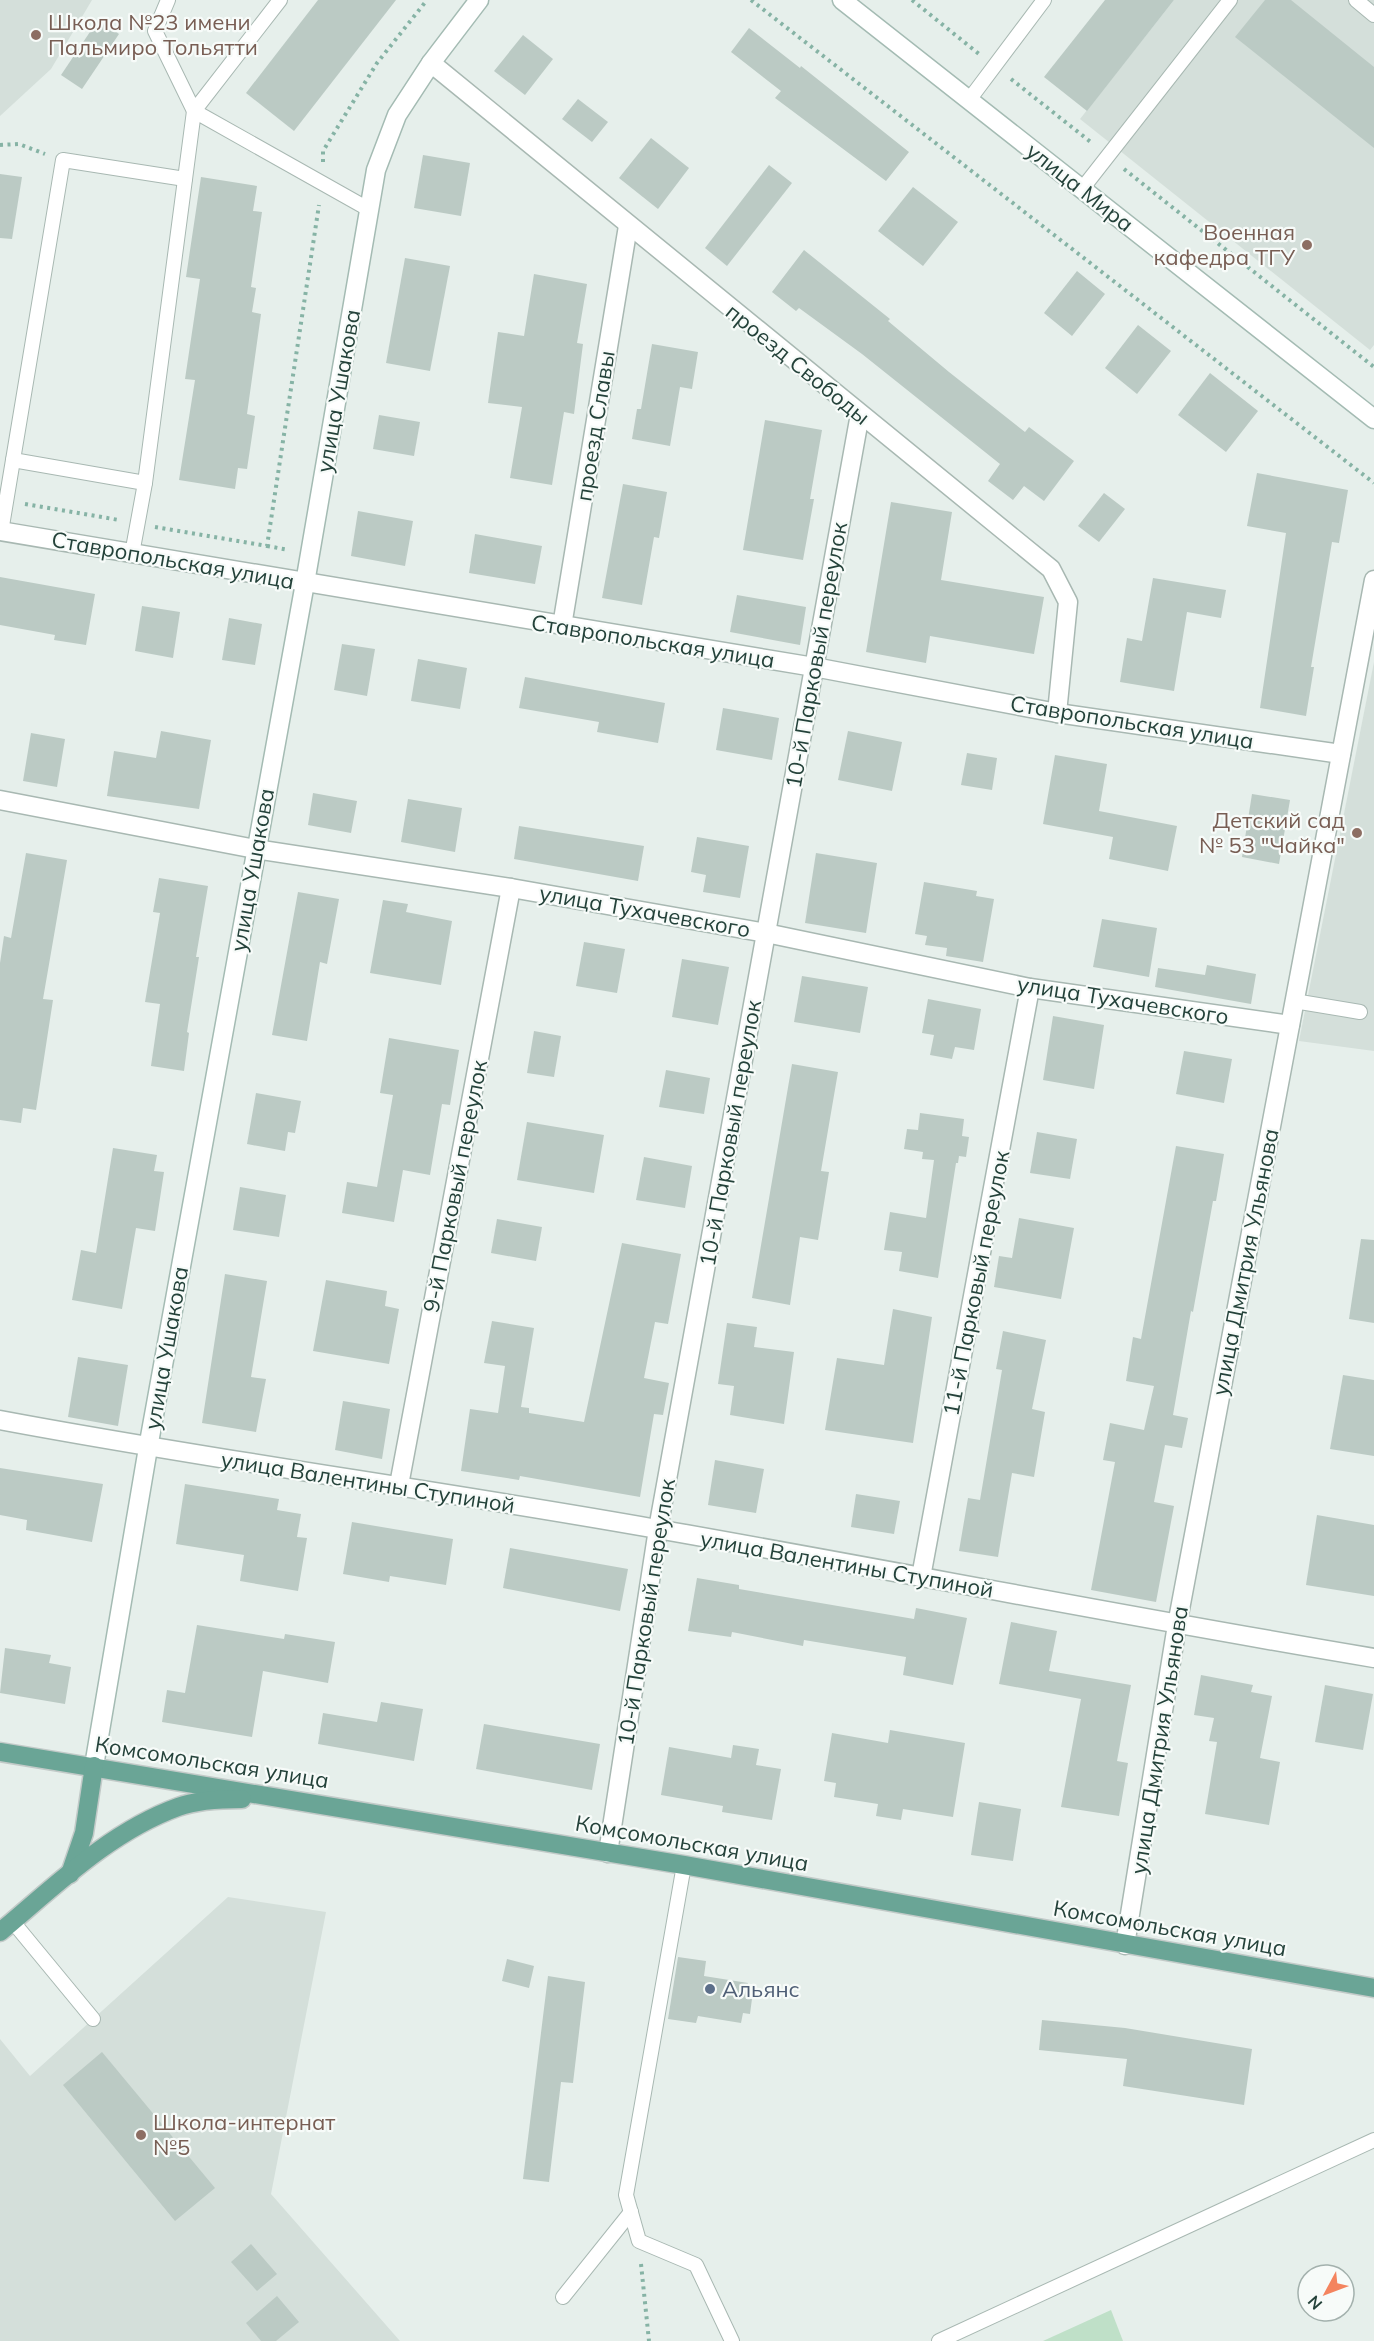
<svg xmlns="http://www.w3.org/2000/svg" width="1374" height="2341" font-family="Mulish,sans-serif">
  <rect width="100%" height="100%" fill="#e6efeb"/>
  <g fill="#d4dfda">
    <path d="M 0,0 L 92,0 L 51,69 L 0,116 Z"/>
    <path d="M 1174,0 L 1374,0 L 1374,345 L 1370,350 L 1080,119 Z"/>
    <path d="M 1374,662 L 1374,1051 L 1299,1041 Z"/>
    <path d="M 228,1897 L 326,1912 L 271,2194 L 400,2341 L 0,2341 L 0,2039 L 30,2076 Z"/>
  </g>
  <path fill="#bfe0c8" d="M 1111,2310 L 1123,2341 L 1043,2341 Z"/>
  <g fill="#bbcac4">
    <path d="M 318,0 L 396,0 L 294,131 L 246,93 Z"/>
    <path d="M 1105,0 L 1174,0 L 1087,111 L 1044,77 Z"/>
    <path d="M 1265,0 L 1291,0 L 1374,67 L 1374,148 L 1235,37 Z"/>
    <path d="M 98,20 L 119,34 L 82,89 L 61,75 Z"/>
    <path d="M 749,28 L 800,68 L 801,66 L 909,152 L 886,181 L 775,98 L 781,91 L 731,52 Z"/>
    <path d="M 523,35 L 553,59 L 525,95 L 494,71 Z"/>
    <path d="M 578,99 L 608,122 L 592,142 L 562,119 Z"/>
    <path d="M 651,138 L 689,168 L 658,209 L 619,178 Z"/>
    <path d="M 423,155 L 470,163 L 461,216 L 414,208 Z"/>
    <path d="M 769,165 L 792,183 L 727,266 L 705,248 Z"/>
    <path d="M 0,174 L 22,177 L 12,239 L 0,238 Z"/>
    <path d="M 201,177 L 257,186 L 253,211 L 262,212 L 251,287 L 256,288 L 252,312 L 261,314 L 247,414 L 255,416 L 247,469 L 238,468 L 235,489 L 179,480 L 195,380 L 185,379 L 200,279 L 186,277 Z"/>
    <path d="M 913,187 L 958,222 L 923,266 L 878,231 Z"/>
    <path d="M 804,250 L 890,319 L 888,321 L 949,372 L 1025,432 L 1029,427 L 1074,461 L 1044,501 L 1024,486 L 1013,500 L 988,481 L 1000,464 L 862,354 L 799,308 L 796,311 L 772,292 Z"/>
    <path d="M 405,258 L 450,266 L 430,371 L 386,363 Z"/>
    <path d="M 1077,271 L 1105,294 L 1072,336 L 1044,313 Z"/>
    <path d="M 534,274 L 587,284 L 577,343 L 583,344 L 574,414 L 564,412 L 552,485 L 510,478 L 522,407 L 488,403 L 498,332 L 524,336 Z"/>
    <path d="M 1138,325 L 1171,351 L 1137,394 L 1105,368 Z"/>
    <path d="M 652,344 L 698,352 L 692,389 L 680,387 L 670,446 L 632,439 L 637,409 L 641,409 Z"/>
    <path d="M 1210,373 L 1258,411 L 1226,452 L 1178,415 Z"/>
    <path d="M 379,415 L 420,422 L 414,456 L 373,449 Z"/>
    <path d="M 765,420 L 822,430 L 810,499 L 814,499 L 803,560 L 743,550 Z"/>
    <path d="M 1257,473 L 1348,490 L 1339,543 L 1332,542 L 1311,667 L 1314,667 L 1306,716 L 1260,708 L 1286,533 L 1247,526 Z"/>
    <path d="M 623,484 L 667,492 L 659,538 L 654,537 L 642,605 L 602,598 Z"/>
    <path d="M 1104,493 L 1125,509 L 1099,542 L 1078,526 Z"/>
    <path d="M 891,502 L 952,512 L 941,580 L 1044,597 L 1034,654 L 930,636 L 926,663 L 866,652 Z"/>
    <path d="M 358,511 L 413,521 L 405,566 L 351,556 Z"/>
    <path d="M 475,534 L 542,546 L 535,584 L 469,573 Z"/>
    <path d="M 0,577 L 95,594 L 86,645 L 54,640 L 55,635 L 0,625 Z"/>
    <path d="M 1153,578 L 1226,590 L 1221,618 L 1187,612 L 1174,691 L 1120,682 L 1127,638 L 1142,641 Z"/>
    <path d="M 737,595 L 806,607 L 800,645 L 730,632 Z"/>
    <path d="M 142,606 L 180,612 L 173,658 L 135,651 Z"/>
    <path d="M 229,618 L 262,624 L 255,665 L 222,660 Z"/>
    <path d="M 342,644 L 375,649 L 367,696 L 334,690 Z"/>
    <path d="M 418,659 L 467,668 L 460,709 L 411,701 Z"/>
    <path d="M 525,677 L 665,703 L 658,743 L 597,732 L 599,722 L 519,708 Z"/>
    <path d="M 723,708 L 779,718 L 772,760 L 716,750 Z"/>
    <path d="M 161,731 L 211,740 L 199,809 L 107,796 L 114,751 L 156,758 Z"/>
    <path d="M 848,731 L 902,742 L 892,791 L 838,780 Z"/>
    <path d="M 31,733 L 65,739 L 57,787 L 23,781 Z"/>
    <path d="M 967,753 L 997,758 L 992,790 L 961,785 Z"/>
    <path d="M 1055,755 L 1107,764 L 1099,811 L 1177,826 L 1168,871 L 1109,859 L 1113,837 L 1043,824 Z"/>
    <path d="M 313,793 L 357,801 L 351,833 L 308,825 Z"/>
    <path d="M 1252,794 L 1290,800 L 1279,864 L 1242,857 Z"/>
    <path d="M 408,799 L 462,808 L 455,852 L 401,842 Z"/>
    <path d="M 519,826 L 644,846 L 638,881 L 514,859 Z"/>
    <path d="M 697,837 L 749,846 L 740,898 L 703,892 L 706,875 L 691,872 Z"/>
    <path d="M 26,853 L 67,860 L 43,999 L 53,1000 L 36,1110 L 23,1108 L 21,1123 L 0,1120 L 0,963 L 4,936 L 11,938 Z"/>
    <path d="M 816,853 L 877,863 L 866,933 L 805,923 Z"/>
    <path d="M 159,878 L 208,886 L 196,957 L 199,957 L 187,1032 L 189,1033 L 184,1071 L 151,1066 L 160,1004 L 145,1002 L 160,913 L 153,912 Z"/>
    <path d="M 924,882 L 977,891 L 976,896 L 994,899 L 983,962 L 946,956 L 947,948 L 925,945 L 927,936 L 915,934 Z"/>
    <path d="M 298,892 L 339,899 L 327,964 L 320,962 L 307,1041 L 272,1035 Z"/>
    <path d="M 383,900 L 408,904 L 406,912 L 452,921 L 441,985 L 370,973 Z"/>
    <path d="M 1102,919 L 1157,928 L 1149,977 L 1093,967 Z"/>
    <path d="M 584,942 L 625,949 L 617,993 L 576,986 Z"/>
    <path d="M 682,959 L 729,967 L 718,1025 L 672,1017 Z"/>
    <path d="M 1207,965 L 1256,974 L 1251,1004 L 1155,987 L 1158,968 L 1205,975 Z"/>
    <path d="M 802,976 L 868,987 L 860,1033 L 794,1022 Z"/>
    <path d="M 928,999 L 981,1009 L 974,1050 L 955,1047 L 952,1059 L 930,1055 L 934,1035 L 922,1033 Z"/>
    <path d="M 1053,1016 L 1104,1025 L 1094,1089 L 1043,1080 Z"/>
    <path d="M 534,1031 L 561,1036 L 554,1077 L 527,1073 Z"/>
    <path d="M 389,1038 L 459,1050 L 450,1105 L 442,1104 L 430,1175 L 403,1170 L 394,1222 L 342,1213 L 347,1182 L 377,1187 L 393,1095 L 380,1093 Z"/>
    <path d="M 1184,1051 L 1232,1059 L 1224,1103 L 1176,1094 Z"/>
    <path d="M 792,1064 L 838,1072 L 821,1171 L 829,1172 L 818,1240 L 800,1237 L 790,1305 L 752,1298 Z"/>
    <path d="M 666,1070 L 710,1078 L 704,1114 L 659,1107 Z"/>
    <path d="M 256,1093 L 301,1101 L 295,1133 L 288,1132 L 285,1151 L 247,1144 Z"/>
    <path d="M 920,1113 L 964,1119 L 962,1136 L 969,1137 L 966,1157 L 959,1156 L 958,1163 L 956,1163 L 938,1278 L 899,1271 L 902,1252 L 884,1250 L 890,1212 L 926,1218 L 934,1160 L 922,1159 L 923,1152 L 904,1149 L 907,1129 L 918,1130 Z"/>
    <path d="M 527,1122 L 604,1135 L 594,1193 L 517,1180 Z"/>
    <path d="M 1037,1132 L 1077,1139 L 1070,1179 L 1030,1173 Z"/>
    <path d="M 1176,1146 L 1224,1154 L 1216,1201 L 1213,1201 L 1193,1312 L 1191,1311 L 1173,1415 L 1188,1418 L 1182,1448 L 1165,1445 L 1154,1502 L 1174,1506 L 1156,1602 L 1091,1590 L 1115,1462 L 1103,1460 L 1110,1423 L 1144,1430 L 1154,1386 L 1126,1381 L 1133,1337 L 1141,1339 Z"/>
    <path d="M 113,1148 L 157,1155 L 154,1171 L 164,1172 L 155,1231 L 136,1228 L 122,1309 L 72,1300 L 81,1250 L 96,1253 Z"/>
    <path d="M 644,1157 L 692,1166 L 685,1208 L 636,1200 Z"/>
    <path d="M 240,1187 L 286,1195 L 279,1237 L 233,1230 Z"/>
    <path d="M 1019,1218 L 1074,1228 L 1061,1299 L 994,1287 L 999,1256 L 1012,1258 Z"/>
    <path d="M 497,1219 L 542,1227 L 536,1261 L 491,1253 Z"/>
    <path d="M 1361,1239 L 1374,1240 L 1374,1323 L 1349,1319 Z"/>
    <path d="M 622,1243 L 681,1254 L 668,1324 L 655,1322 L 644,1378 L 669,1383 L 663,1415 L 654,1414 L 640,1497 L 520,1476 L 519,1480 L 461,1471 L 470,1409 L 498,1413 L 505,1366 L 484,1363 L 492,1321 L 534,1328 L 521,1407 L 529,1408 L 529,1413 L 584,1422 Z"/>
    <path d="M 225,1274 L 267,1281 L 251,1377 L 266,1379 L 256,1432 L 202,1423 Z"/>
    <path d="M 326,1280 L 387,1291 L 385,1306 L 399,1309 L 389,1364 L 313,1351 Z"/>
    <path d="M 893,1309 L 932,1317 L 913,1443 L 825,1430 L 837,1358 L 884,1365 Z"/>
    <path d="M 727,1323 L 757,1327 L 754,1347 L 794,1352 L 784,1424 L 730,1415 L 734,1386 L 718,1384 Z"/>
    <path d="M 1003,1331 L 1046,1340 L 1032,1409 L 1045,1412 L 1034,1477 L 1012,1473 L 998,1557 L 959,1551 L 968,1498 L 980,1500 L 1002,1370 L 996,1369 Z"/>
    <path d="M 78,1357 L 128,1365 L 118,1426 L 68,1417 Z"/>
    <path d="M 1343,1375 L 1374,1380 L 1374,1456 L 1330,1449 Z"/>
    <path d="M 343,1401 L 390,1409 L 382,1459 L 335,1450 Z"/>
    <path d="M 715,1460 L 764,1469 L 756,1513 L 708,1505 Z"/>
    <path d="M 0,1468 L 103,1484 L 92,1542 L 26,1530 L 27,1520 L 0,1515 Z"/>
    <path d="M 185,1484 L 279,1499 L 277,1510 L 301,1514 L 297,1537 L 307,1538 L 298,1591 L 240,1581 L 244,1555 L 176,1544 Z"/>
    <path d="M 856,1494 L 900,1501 L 894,1534 L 851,1527 Z"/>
    <path d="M 1317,1515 L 1374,1525 L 1374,1596 L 1306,1585 Z"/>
    <path d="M 352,1522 L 453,1539 L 446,1585 L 390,1576 L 389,1582 L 343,1574 Z"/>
    <path d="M 510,1548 L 628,1569 L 620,1611 L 503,1588 Z"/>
    <path d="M 697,1578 L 739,1585 L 739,1589 L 914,1619 L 916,1608 L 967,1618 L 953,1685 L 903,1675 L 906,1657 L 804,1640 L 803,1646 L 732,1632 L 731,1637 L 688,1631 Z"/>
    <path d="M 1011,1622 L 1057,1631 L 1049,1671 L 1131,1685 L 1117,1761 L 1128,1763 L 1119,1816 L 1061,1807 L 1081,1699 L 999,1684 Z"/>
    <path d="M 197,1625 L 284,1639 L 285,1634 L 335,1642 L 328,1683 L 263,1671 L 252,1737 L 162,1722 L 167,1690 L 185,1693 Z"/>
    <path d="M 5,1648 L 51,1655 L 49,1663 L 71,1667 L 65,1704 L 0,1693 Z"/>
    <path d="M 1201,1675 L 1253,1685 L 1251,1692 L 1272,1696 L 1260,1758 L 1280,1762 L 1269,1825 L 1205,1814 L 1217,1742 L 1209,1741 L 1214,1718 L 1194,1715 Z"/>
    <path d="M 1325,1685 L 1373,1694 L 1363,1750 L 1315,1742 Z"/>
    <path d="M 381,1702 L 423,1709 L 414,1761 L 318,1744 L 323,1713 L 377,1722 Z"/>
    <path d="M 484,1724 L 600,1744 L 592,1790 L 476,1769 Z"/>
    <path d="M 890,1730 L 965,1743 L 953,1817 L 903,1809 L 901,1820 L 876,1816 L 878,1804 L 834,1797 L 836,1783 L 824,1781 L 832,1733 L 888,1743 Z"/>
    <path d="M 733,1745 L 759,1749 L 756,1765 L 781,1769 L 772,1820 L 722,1812 L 723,1806 L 661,1795 L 669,1747 L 731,1758 Z"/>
    <path d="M 979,1802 L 1021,1809 L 1013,1861 L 971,1855 Z"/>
    <path d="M 678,1957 L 706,1961 L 704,1976 L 748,1983 L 746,1990 L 753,1991 L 750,2014 L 743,2013 L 741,2023 L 698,2016 L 696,2023 L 668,2019 Z"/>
    <path d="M 507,1959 L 534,1966 L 529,1988 L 502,1981 Z"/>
    <path d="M 548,1976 L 585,1982 L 573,2083 L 561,2082 L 549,2182 L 523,2179 Z"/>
    <path d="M 1042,2020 L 1125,2028 L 1252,2049 L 1244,2105 L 1123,2086 L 1127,2059 L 1039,2050 Z"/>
    <path d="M 102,2052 L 215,2188 L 175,2221 L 63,2085 Z"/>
    <path d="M 251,2244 L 277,2274 L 257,2291 L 231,2262 Z"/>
    <path d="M 277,2296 L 299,2322 L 276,2341 L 261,2341 L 246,2323 Z"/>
  </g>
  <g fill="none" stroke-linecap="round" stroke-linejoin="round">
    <defs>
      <g id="lane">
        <path d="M 168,0 L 155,31 L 194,111 L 280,0"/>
        <path d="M 1356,0 L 1374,15"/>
        <path d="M 969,100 L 1044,0"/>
        <path d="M 1082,189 L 1230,0"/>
        <path d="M 13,460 L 145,483"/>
        <path d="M 1,532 L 63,160 L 185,179"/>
        <path d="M 132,554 L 145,483 L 194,111 L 370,210"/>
        <path d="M 1294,1001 L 1360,1012"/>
        <path d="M 684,1865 L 626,2195 L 639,2241 L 696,2265 L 732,2341"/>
        <path d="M 13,1922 L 93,2019"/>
        <path d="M 563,2297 L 631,2212"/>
        <path d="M 939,2341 L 1374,2140"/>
      </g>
      <g id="street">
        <path d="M 431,63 L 1051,569 L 1068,602 L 1057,713"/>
        <path d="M 0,531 L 814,667 L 1057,713 L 1341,754"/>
        <path d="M 562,626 L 628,226"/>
        <path d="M 0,800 L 255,849 L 511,888 L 766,933 L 1030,988 L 1290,1025"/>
        <path d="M 0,1420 C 218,1461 438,1490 657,1529 C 896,1571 1134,1618 1374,1658"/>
        <path d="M 399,1485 L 511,888"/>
        <path d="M 921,1577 L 1030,988"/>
        <path d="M 608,1853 L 658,1529 L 860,414"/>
        <path d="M 1125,1945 L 1177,1625 L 1374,580"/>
      </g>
      <g id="secondary">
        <path d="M 842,0 L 1374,419"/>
        <path d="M 94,1766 L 148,1448 L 305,583 L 376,170 L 397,115 L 431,63 L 479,0"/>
      </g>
      <g id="primary">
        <path d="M 0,1752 L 684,1865 L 1374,1988"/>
        <path d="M 70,1874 L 84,1833 L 94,1766"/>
        <path d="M 0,1932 C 54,1887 109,1832 178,1807 C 197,1800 221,1799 242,1799"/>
      </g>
    </defs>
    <use href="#lane" stroke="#a8b8b2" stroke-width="16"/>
    <use href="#street" stroke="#a8b8b2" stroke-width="21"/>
    <use href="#secondary" stroke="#a4bbb3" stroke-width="21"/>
    <use href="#primary" stroke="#c2cac8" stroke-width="21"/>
    <g stroke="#86b3a5" stroke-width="4" stroke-dasharray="3 4.5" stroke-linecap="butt">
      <path d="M 751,0 L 1374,483"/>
      <path d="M 912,0 L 979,54"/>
      <path d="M 1011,79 L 1092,143"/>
      <path d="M 0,145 L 19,144 L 45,154"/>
      <path d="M 323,162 L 323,151 L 377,63 L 427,0"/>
      <path d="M 1124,169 L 1374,367"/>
      <path d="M 25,504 L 119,520"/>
      <path d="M 155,527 L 267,546 L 319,205"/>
      <path d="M 267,546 L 289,550"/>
      <path d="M 641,2264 L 649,2341"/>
    </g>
    <use href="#lane" stroke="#fff" stroke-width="14"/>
    <use href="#street" stroke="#fff" stroke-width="18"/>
    <use href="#secondary" stroke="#fff" stroke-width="18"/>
    <use href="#primary" stroke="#6aa596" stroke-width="18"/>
  </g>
  <g fill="#8d6e63" stroke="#f7fbf9" stroke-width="2">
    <circle cx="36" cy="35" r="6"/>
    <circle cx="1307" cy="245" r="6"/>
    <circle cx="1357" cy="833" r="6"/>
    <circle cx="141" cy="2135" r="6"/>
  </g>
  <circle fill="#5c6f8a" stroke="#f7fbf9" stroke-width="2" cx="710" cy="1989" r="6"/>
  <g text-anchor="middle" stroke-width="4.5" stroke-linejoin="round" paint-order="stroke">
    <g font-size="22" fill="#785e54" stroke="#f7fbf9" text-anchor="start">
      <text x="48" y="30">Школа №23 имени<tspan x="48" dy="25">Пальмиро Тольятти</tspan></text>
      <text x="1295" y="240" text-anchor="end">Военная<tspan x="1295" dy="25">кафедра ТГУ</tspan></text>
      <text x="1345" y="828" text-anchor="end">Детский сад<tspan x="1345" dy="25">№ 53 "Чайка"</tspan></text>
      <text x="153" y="2130">Школа-интернат<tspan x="153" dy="25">№5</tspan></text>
    </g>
    <g font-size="22" fill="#24423a" stroke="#f7fbf9">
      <text transform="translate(1080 187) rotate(38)" y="8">улица Мира</text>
      <text transform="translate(798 364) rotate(39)" y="8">проезд Свободы</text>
      <text transform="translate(338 391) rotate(-80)" y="8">улица Ушакова</text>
      <text transform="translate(595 426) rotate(-81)" y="8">проезд Славы</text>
      <text transform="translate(173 560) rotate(10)" y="8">Ставропольская улица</text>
      <text transform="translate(653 641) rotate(9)" y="8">Ставропольская улица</text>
      <text transform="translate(816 655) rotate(-80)" y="8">10-й Парковый переулок</text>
      <text transform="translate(1132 722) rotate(9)" y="8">Ставропольская улица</text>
      <text transform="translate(252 870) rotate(-80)" y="8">улица Ушакова</text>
      <text transform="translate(645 911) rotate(10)" y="8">улица Тухачевского</text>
      <text transform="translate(1123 1000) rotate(9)" y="8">улица Тухачевского</text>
      <text transform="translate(730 1133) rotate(-80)" y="8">10-й Парковый переулок</text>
      <text transform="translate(455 1186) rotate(-79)" y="8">9-й Парковый переулок</text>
      <text transform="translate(1245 1262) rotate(-79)" y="8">улица Дмитрия Ульянова</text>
      <text transform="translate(976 1283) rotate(-79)" y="8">11-й Парковый переулок</text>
      <text transform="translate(166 1348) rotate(-80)" y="8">улица Ушакова</text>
      <text transform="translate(368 1482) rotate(9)" y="8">улица Валентины Ступиной</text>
      <text transform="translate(847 1564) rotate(10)" y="8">улица Валентины Ступиной</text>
      <text transform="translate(646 1612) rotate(-81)" y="8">10-й Парковый переулок</text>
      <text transform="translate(1159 1740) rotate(-81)" y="8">улица Дмитрия Ульянова</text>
      <text transform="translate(212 1762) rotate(9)" y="8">Комсомольская улица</text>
      <text transform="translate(692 1843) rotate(10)" y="8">Комсомольская улица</text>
      <text transform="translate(1170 1928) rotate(10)" y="8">Комсомольская улица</text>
    </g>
    <g font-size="22" fill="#4e5e75" stroke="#f7fbf9" text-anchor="start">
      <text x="722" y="1997">Альянс</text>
    </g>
  </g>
  <g transform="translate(1326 2293) rotate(229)"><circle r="28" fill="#f7fbf9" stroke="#a3b1ad" stroke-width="1.5"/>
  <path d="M0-4.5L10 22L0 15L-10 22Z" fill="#f4845f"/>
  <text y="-9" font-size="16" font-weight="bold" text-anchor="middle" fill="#24423a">N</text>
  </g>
</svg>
